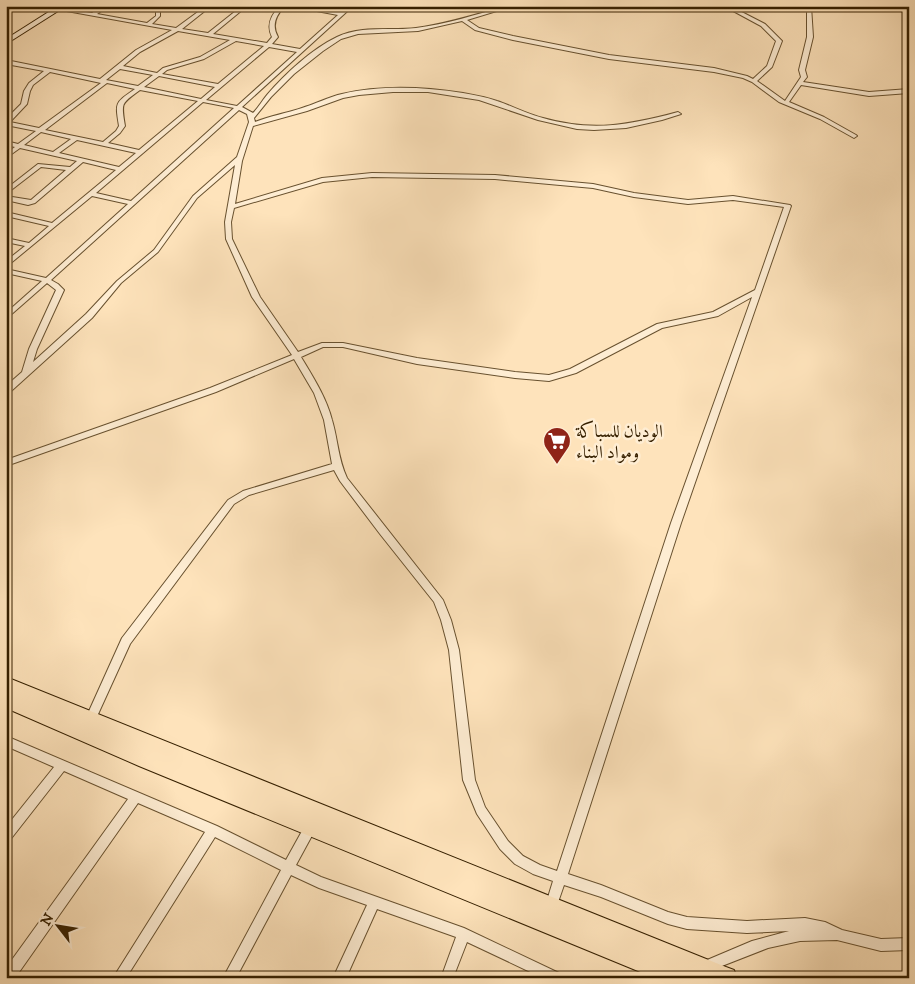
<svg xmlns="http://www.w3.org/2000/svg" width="915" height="984" font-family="'IM FELL DW Pica',Amiri,serif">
  <rect width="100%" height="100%" fill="#fee3bb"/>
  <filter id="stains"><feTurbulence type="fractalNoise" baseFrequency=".004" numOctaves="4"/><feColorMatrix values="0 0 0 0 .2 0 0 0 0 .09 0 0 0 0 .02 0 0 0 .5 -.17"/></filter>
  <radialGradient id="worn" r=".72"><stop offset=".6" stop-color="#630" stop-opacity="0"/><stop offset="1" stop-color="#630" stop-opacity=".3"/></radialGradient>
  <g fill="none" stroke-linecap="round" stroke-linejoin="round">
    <defs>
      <g id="street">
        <path d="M 39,6 L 51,6 L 92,13 L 102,6 L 108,6 L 97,14 L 147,23 L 156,16 L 156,6 L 160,6 L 160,16 L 152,24 L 176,28 L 206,6 L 211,6 L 182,29 L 208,33 L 242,6 L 247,6 L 213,34 L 267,43 L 272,37 C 266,25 271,15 280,6 L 285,6 C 276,15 271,25 278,37 L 272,44 L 300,49 L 338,15 L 290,6 L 303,6 L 341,12 L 348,6 L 353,6 L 242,107 L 253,113 C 258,108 262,101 267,95 C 285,74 312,49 337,37 C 362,25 390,31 416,28 C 446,24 476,15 505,6 L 513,6 L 467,20 L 479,28 L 513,36 L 609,55 L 714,68 L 747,76 L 753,79 L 767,66 L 776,41 L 761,26 L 724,6 L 730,6 L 765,24 L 782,41 L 772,67 L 757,81 L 785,101 L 801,77 L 799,70 L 807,37 L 807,6 L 811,6 L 813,37 L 805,70 L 807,77 L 803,82 L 869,92 L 909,89 L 909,93 L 869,96 L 801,85 L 789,102 L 824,117 L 856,135 L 857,136 L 854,138 L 820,119 L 779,102 L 752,82 L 743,78 L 714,72 L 609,59 L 513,40 L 475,30 L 462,21 L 418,31 L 358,34 L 341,39 L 323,51 L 294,74 L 271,97 L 254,118 L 255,122 C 270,116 287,113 302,108 C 316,104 328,97 342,94 C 381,85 424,87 463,93 C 474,95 486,97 497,101 C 512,106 527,114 543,118 C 592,132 630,125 678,112 L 681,114 L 662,120 L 626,128 L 594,130 L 577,129 L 538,120 L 479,100 L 428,92 L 393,92 L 359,95 L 343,98 L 307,111 L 253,126 L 242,161 L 235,204 L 322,178 L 372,173 L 495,175 L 593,184 L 634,193 L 688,200 L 733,196 L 790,205 L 791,206 L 681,523 L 568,874 L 601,885 L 668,912 L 687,917 L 747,921 L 805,918 L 825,922 L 842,930 L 881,939 L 909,938 L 909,950 L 881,951 L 837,940 L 800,941 L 768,948 L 704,973 L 700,971 L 698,967 L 700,963 L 752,941 L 789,931 L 747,933 L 687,929 L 668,924 L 601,897 L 564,885 L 555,911 L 551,913 L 547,911 L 545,907 L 553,881 L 533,874 L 515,864 L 500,849 L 477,814 L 463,780 L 449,650 L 441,620 L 434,602 L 380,534 L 340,481 L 334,470 L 249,495 L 234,504 L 130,644 L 94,723 L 90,725 L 86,723 L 85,720 L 122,638 L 228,500 L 243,491 L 332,464 L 324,420 L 314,393 L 294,359 L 216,392 L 6,466 L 6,460 L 210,388 L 292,355 L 252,297 L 226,239 L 225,222 L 235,165 L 197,198 L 158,252 L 121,283 L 92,318 L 9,393 L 6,394 L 6,386 L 22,372 L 29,349 L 56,290 L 47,283 L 6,319 L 6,313 L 42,281 L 6,273 L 6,269 L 46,278 L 128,204 L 92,196 L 6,267 L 6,261 L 25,246 L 6,242 L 6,238 L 29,243 L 49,226 L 6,216 L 6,212 L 52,223 L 116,170 L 83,162 L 35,203 L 28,205 L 6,200 L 6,196 L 31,200 L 66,170 L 41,167 L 6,194 L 6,189 L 38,164 L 70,167 L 77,161 L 20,148 L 6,158 L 6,153 L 15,147 L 6,145 L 6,141 L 18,144 L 36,131 L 6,125 L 6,119 L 21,104 L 24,91 L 29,83 L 44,71 L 6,64 L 6,60 L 100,79 L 136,50 L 172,30 ZM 178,31 L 230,40 L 200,57 L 163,68 L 157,73 L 123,66 L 140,52 ZM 236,41 L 264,46 L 218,84 L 162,74 L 167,70 L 204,59 ZM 269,47 L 297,52 L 237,106 L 206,100 ZM 120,69 L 153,75 L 138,86 L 106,80 ZM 50,72 L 101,83 L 39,128 L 10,122 L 27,104 L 30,91 L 33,85 ZM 159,76 L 215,87 L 201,99 L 144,87 ZM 107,83 L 135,89 C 115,103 115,102 119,126 L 116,131 L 103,142 L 45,130 ZM 140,90 L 198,101 L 139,150 L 108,143 L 120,133 L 125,126 C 121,102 121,104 140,90 ZM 203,102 L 234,108 L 131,201 L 96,193 ZM 239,110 L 247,114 L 249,122 L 237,157 L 193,196 L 154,250 L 117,281 L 86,314 L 33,362 L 37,349 L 64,290 L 58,284 L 51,280 ZM 41,132 L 71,139 L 53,152 L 24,145 ZM 77,140 L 136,153 L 119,167 L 59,153 ZM 372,177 L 495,179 L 593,188 L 634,197 L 688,204 L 733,200 L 784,207 L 755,290 L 713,312 L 657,324 L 570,369 L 549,375 L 515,372 L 417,358 L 343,343 L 322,343 L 298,352 L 260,297 L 232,239 L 231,222 L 234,208 L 323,182 ZM 752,297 L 671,523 L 557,871 L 540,865 L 523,856 L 508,841 L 485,807 L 475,780 L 459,650 L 451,620 L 443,600 L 347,478 C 338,459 338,440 332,420 C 326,397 313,377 301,357 L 323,347 L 343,347 L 417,364 L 515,378 L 549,381 L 576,373 L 662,328 L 718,316 Z"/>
        <path d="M 858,6 L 877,6 L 909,10 L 909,12 Z"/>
        <path d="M 6,736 L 217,826 L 286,860 L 307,822 L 311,820 L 315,822 L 317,826 L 315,830 L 296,865 L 321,877 L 464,928 L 561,974 L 563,978 L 543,978 L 467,942 L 453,978 L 441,978 L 456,937 L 377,909 L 346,978 L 333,978 L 367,905 L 319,888 L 291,875 L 236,978 L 223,978 L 281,870 L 215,837 L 126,978 L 113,978 L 205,832 L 138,803 L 15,978 L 6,978 L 6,968 L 128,799 L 64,771 L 10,840 L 6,842 L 6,827 L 54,767 L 6,746 Z"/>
      </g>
      <path id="secondary" d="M 58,6 L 66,6 L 6,44 L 6,39 Z"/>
      <path id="highway" d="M 6,677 L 726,967 L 734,970 L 737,978 L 699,978 L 692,975 L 693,978 L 655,978 L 139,766 L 6,708 Z"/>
    </defs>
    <use href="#street" stroke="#68512f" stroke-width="2"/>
    <use href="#secondary" stroke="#362000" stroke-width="2"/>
    <use href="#highway" stroke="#362000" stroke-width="2"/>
    <use href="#street" fill="#feedd3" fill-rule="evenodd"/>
    <use href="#secondary" fill="#feedd3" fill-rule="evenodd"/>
    <use href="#highway" fill="#fee3bb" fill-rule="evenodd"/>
  </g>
  <defs>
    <symbol id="supermarket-pin" viewBox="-11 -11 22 30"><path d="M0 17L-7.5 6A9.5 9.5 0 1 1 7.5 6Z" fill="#8f2418" stroke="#feedd3"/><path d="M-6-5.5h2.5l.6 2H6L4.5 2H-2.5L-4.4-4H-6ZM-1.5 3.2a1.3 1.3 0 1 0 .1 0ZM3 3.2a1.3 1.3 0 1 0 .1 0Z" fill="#fff"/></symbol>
  </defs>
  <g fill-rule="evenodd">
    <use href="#supermarket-pin" x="541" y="425" width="32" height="43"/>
  </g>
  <g text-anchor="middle" stroke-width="5" stroke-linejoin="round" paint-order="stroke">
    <g font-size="18" fill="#362000" stroke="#feedd3" text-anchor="start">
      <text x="576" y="437">الوديان للسباكة<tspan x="576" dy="21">ومواد البناء</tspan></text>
    </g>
  </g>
  <rect width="915" height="984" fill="none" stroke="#fee3bb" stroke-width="25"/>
  <rect x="8" y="8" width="900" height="969" fill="none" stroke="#362000" stroke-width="2.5"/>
  <rect x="12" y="12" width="890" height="959" fill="none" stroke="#362000"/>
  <g transform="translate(58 926) rotate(301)" stroke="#feedd3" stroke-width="4" paint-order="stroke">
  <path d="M0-4L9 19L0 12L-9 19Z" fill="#362000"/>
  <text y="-8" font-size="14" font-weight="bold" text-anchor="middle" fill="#362000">N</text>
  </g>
  <rect width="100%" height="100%" filter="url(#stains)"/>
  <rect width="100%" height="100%" fill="url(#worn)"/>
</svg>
